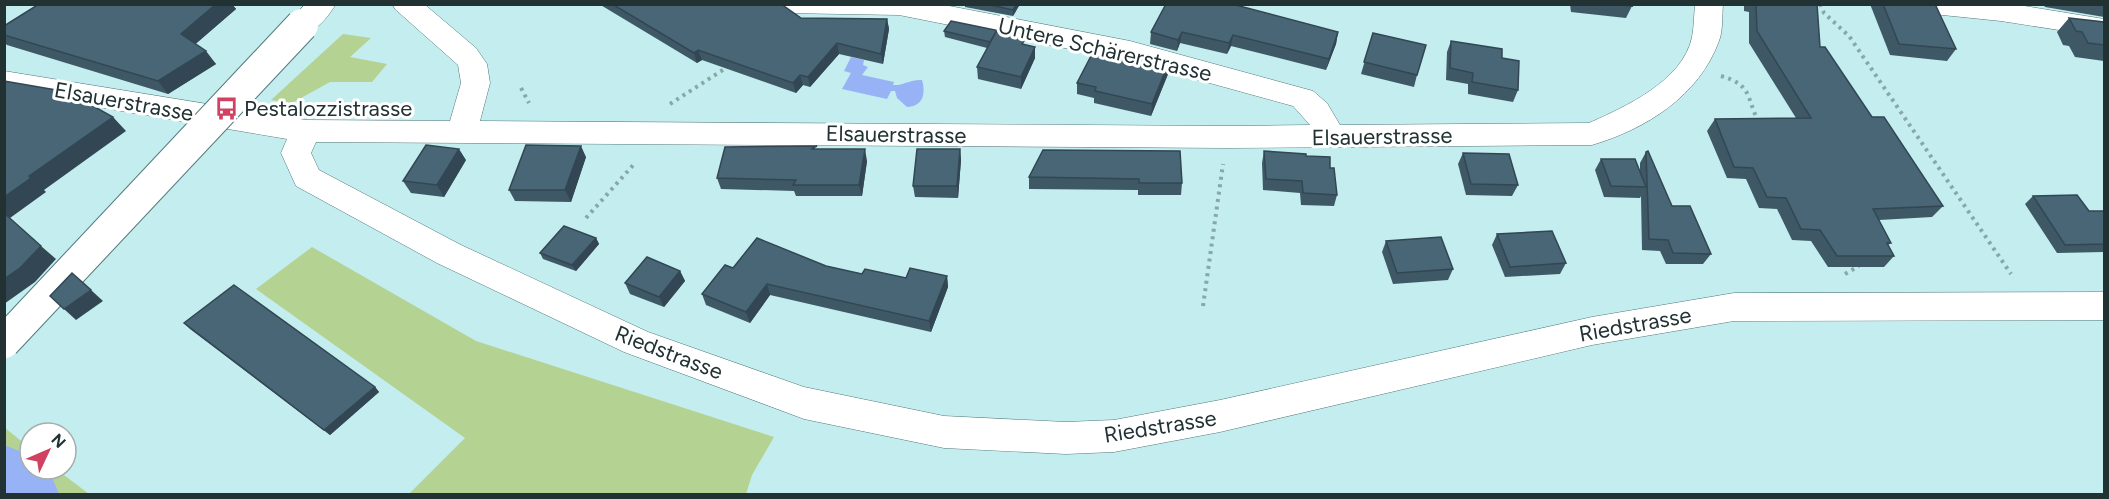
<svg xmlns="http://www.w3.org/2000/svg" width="2109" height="499" font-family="Figtree,sans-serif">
  <rect width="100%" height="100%" fill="#c3edee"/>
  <g fill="#b4d291">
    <path d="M 343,34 L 371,38 L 350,57 L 387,64 L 372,82 L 330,82 L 292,103 L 271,100 Z"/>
    <path d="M 312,247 L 476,341 L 774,437 L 752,475 L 746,494 L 409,494 L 465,438 L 256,289 Z"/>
    <path d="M 5,428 L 30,448 L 30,469 L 56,469 L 89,494 L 5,494 Z"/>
  </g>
  <path fill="#98b3f5" d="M 851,57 L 864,60 L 863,65 L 868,67 L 862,75 L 894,82 L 893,85 C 902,86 911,79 922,80 C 926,93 923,107 907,107 L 897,98 L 895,91 L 891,91 L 887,99 L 842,89 L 851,73 L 844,71 Z"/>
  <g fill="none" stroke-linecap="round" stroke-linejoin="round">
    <path fill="#98b3f5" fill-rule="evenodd" d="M 4,445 L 30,455 L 30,469 L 49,470 L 59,494 L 4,494 Z"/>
    <defs>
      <g id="minor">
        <path d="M 392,4 L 424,4 L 476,48 L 487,64 L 490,83 L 480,121 L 1227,126 L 1310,125 L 1293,106 L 1130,61 L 899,15 L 784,13 L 774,10 L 770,4 L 939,4 L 1130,41 L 1313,91 L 1327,103 L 1340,125 L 1589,123 C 1625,107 1683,81 1692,37 C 1694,26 1694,15 1695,4 L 1723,4 C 1722,16 1723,31 1719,41 C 1699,96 1646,129 1592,145 L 1227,148 L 316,142 L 311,153 L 319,170 L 461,245 L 648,332 L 804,387 L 944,416 L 1066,422 L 1114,420 L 1220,400 L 1592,317 L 1734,293 L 2104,292 L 2104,320 L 1734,321 L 1592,345 L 1220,432 L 1114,452 L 1066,454 L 944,448 L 804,419 L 624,352 L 437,263 L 296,186 L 281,153 L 287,139 L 4,91 L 4,71 L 306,120 L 450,121 L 461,83 L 458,65 L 396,10 Z"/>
        <path d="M 1909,4 L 2012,4 L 2104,19 L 2104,37 L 2001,21 L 1923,13 L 1913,10 Z"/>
      </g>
      <path id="major" d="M 305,4 L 336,4 C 325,21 313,37 292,32 L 288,25 Z"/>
    </defs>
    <use href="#minor" stroke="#52797a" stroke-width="1"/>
    <use href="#major" stroke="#52797a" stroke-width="1"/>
    <g stroke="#87a8a9" stroke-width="4" stroke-dasharray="3 4.5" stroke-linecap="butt">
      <path d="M 1820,4 L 1824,13 L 1849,36 L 2011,274"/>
      <path d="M 1721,76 C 1752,85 1746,96 1758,121"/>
      <path d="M 521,88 L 529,103"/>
      <path d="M 670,104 L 729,66"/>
      <path d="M 586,218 L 635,163"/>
      <path d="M 1845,274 L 1859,266"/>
      <path d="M 1203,306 L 1223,164"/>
    </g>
    <use href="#minor" fill="#fff" fill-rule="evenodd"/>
    <use href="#major" fill="#fff" fill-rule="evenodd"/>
    <defs>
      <path id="major-bridge" d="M 4,342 L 302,25"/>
    </defs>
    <use href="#major-bridge" stroke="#52797a" stroke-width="34" stroke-linecap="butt"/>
    <use href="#major-bridge" stroke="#fff" stroke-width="32"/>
  </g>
  <g fill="#3e5865">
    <path d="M 35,4 L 232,4 L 236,9 L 195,44 L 216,64 L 168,94 L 7,45 L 4,42 L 4,26 L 36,6 Z"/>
    <path d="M 599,4 L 781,4 L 801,18 L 887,19 L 889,29 L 883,64 L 839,54 L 810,87 L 803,85 L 796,93 L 702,60 L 697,63 Z"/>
    <path d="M 965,4 L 1020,4 L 1013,16 L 965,7 Z"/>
    <path d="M 1166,4 L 1338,32 L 1336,44 L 1326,70 L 1231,46 L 1227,54 L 1180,43 L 1177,51 L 1150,44 L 1151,32 Z"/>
    <path d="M 1570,4 L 1631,4 L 1632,6 L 1626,18 L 1571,12 Z"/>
    <path d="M 1744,4 L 1817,4 L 1820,47 L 1872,117 L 1943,206 L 1932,217 L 1879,220 L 1891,243 L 1888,245 L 1894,256 L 1884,267 L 1828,267 L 1811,241 L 1792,240 L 1777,209 L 1759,208 L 1746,179 L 1727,178 L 1707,131 L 1715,119 L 1796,118 L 1749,43 L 1749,12 L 1744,11 Z"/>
    <path d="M 1870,4 L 1935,4 L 1956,49 L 1947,61 L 1890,55 Z"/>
    <path d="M 2043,4 L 2104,4 L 2104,17 L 2045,7 Z"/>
    <path d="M 2069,18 L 2104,22 L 2104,61 L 2075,57 L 2069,46 L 2063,45 L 2057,32 Z"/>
    <path d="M 944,31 L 1000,31 L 1000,33 L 1025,45 L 1035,58 L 1021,89 L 978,79 L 977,67 L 987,48 L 945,37 Z"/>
    <path d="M 1373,33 L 1417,75 L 1414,87 L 1361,74 Z"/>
    <path d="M 1451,41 L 1502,58 L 1518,90 L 1513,102 L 1468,94 L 1468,84 L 1446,80 L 1447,52 Z"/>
    <path d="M 1169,62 L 1168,74 L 1151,116 L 1094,103 L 1094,98 L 1077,94 L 1077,83 L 1134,63 Z"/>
    <path d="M 818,149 L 867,161 L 862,196 L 796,196 L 794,191 L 721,189 L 717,178 Z"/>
    <path d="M 960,149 L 961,160 L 958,198 L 915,197 L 913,186 Z"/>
    <path d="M 1043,150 L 1182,183 L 1181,195 L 1138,195 L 1138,190 L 1029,189 L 1029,177 Z"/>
    <path d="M 1264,151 L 1306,156 L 1330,168 L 1337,195 L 1334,206 L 1301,205 L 1300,193 L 1263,190 L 1262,163 Z"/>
    <path d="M 1646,152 L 1672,206 L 1711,254 L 1703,264 L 1666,264 L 1660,251 L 1642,250 L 1641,196 L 1640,198 L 1604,197 L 1595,170 L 1601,159 L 1640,172 L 1640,163 Z"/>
    <path d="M 1463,153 L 1518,185 L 1512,196 L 1466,195 L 1458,164 Z"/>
    <path d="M 586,157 L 571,202 L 515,201 L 509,190 Z"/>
    <path d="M 466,160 L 444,197 L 411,193 L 403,181 Z"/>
    <path d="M 2033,196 L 2089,211 L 2104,211 L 2104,252 L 2057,253 L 2025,204 Z"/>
    <path d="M 1497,234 L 1566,263 L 1560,274 L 1505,277 L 1492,245 Z"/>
    <path d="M 596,238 L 599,244 L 576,271 L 543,259 L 540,253 Z"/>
    <path d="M 1386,241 L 1453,269 L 1448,280 L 1393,284 L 1382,252 Z"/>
    <path d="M 826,266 L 862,274 L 906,278 L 947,276 L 948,287 L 931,332 L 770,295 L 750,323 L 706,305 L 702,294 Z"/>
    <path d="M 680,271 L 685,281 L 664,307 L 630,294 L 625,283 Z"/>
    <path d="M 184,323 L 375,387 L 379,392 L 330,435 L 190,329 Z"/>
  </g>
  <g fill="#324753">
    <path d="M 216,4 L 232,4 L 236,9 L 191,48 L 181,34 Z"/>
    <path d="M 1016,4 L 1020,4 L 1013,16 L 1013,10 Z"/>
    <path d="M 887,19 L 889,29 L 883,64 L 881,54 Z"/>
    <path d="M 1182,32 L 1180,43 L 1177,51 L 1178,40 Z"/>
    <path d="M 1338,32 L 1336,44 L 1326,70 L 1329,59 Z"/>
    <path d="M 1233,35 L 1231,46 L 1227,54 L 1229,43 Z"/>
    <path d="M 837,43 L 839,54 L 810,87 L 808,77 Z"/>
    <path d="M 1035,47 L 1035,58 L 1021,89 L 1021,77 Z"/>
    <path d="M 698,50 L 702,60 L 697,63 L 694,53 Z"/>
    <path d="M 206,51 L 216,64 L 168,94 L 158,81 Z"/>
    <path d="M 1169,62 L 1168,74 L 1151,116 L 1152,104 Z"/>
    <path d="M 800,75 L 803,85 L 796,93 L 793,83 Z"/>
    <path d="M 113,117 L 126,131 L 44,190 L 46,192 L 10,218 L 4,213 L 4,197 L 29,176 Z"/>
    <path d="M 581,146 L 586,157 L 571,202 L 565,190 Z"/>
    <path d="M 459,149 L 466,160 L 444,197 L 437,185 Z"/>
    <path d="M 865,149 L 867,161 L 862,196 L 859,185 Z"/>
    <path d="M 960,149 L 961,160 L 958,198 L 957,186 Z"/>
    <path d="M 596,238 L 599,244 L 576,271 L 572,265 Z"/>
    <path d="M 41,246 L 56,259 L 35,282 L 4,304 L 4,279 Z"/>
    <path d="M 680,271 L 685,281 L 664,307 L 659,297 Z"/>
    <path d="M 947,276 L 948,287 L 931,332 L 929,321 Z"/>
    <path d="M 767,284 L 770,295 L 750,323 L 746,312 Z"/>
    <path d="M 91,290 L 103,301 L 76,320 L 64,309 Z"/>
    <path d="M 375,387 L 379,392 L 330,435 L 324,430 Z"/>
  </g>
  <g fill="#486676" stroke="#324753" stroke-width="1.5">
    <path d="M 35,4 L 216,4 L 181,34 L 206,51 L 158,81 L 4,35 L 4,26 L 36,6 Z"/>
    <path d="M 612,4 L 781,4 L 801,18 L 887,19 L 881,54 L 837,43 L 808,77 L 800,75 L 793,83 L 698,50 L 694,53 Z"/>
    <path d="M 986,4 L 1016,4 L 1013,10 Z"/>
    <path d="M 1166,4 L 1232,4 L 1338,32 L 1329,59 L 1233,35 L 1229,43 L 1182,32 L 1178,40 L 1151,32 Z"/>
    <path d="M 1615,4 L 1631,4 L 1632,6 Z"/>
    <path d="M 1756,4 L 1817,4 L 1820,47 L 1825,47 L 1872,117 L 1884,117 L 1943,206 L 1873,209 L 1891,243 L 1887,243 L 1894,256 L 1837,256 L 1820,230 L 1801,229 L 1786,198 L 1767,197 L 1753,168 L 1734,167 L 1715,119 L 1811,118 L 1757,31 Z"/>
    <path d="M 1883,4 L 1935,4 L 1956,49 L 1899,44 Z"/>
    <path d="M 2069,18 L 2104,22 L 2104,45 L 2088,43 L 2082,32 L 2076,31 Z"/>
    <path d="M 951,21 L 1000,31 L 999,33 L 996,32 L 990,42 L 944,31 Z"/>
    <path d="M 996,32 L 1025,39 L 1022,44 L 1035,47 L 1021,77 L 977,67 Z"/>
    <path d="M 1373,33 L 1426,45 L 1417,75 L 1364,62 Z"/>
    <path d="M 1451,41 L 1502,49 L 1502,58 L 1519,61 L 1518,90 L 1472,82 L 1473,73 L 1450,68 Z"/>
    <path d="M 1092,54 L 1134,63 L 1139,54 L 1169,62 L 1152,104 L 1095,91 L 1096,87 L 1077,83 Z"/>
    <path d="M 4,81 L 68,92 L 113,117 L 29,176 L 31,178 L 4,197 L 4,135 L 5,134 L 4,134 Z"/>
    <path d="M 426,145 L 459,149 L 437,185 L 403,181 Z"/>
    <path d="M 526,145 L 581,146 L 565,190 L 509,190 Z"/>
    <path d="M 817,146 L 811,149 L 865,149 L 859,185 L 793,185 L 796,180 L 717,178 L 725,147 Z"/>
    <path d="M 917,149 L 960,149 L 957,186 L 913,186 Z"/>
    <path d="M 1043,150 L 1180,151 L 1182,183 L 1139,183 L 1139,179 L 1029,177 Z"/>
    <path d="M 1264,151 L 1306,154 L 1306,156 L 1330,157 L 1330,168 L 1334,168 L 1337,195 L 1303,193 L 1302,181 L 1266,179 Z"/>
    <path d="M 1648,151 L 1672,206 L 1690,206 L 1711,254 L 1673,253 L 1668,240 L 1649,239 L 1646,152 Z"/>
    <path d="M 1463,153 L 1509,154 L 1518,185 L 1471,184 Z"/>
    <path d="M 1601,159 L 1635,159 L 1646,187 L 1611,186 Z"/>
    <path d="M 2077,195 L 2089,211 L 2104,211 L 2104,244 L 2065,245 L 2033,196 Z"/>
    <path d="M 4,213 L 41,246 L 20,268 L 4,279 Z"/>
    <path d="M 564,226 L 596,238 L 572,265 L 540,253 Z"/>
    <path d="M 1552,231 L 1566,263 L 1510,267 L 1497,234 Z"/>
    <path d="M 1441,237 L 1453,269 L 1397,273 L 1386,241 Z"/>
    <path d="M 757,238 L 826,266 L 862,274 L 865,269 L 906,278 L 910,268 L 947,276 L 929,321 L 767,284 L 746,312 L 702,294 L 725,265 L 733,268 Z"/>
    <path d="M 647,257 L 680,271 L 659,297 L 625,283 Z"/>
    <path d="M 72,273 L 91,290 L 64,309 L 50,296 Z"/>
    <path d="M 234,285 L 375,387 L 324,430 L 184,323 Z"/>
  </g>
  <defs>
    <symbol id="bus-bare" viewBox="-9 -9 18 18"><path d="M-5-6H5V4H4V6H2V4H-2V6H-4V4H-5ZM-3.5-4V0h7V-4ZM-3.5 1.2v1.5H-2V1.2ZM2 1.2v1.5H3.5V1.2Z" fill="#d04162" stroke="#fff" stroke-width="2.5" paint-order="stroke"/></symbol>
  </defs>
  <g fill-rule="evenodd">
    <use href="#bus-bare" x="210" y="92" width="33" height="33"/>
  </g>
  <g text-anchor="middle" stroke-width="6" stroke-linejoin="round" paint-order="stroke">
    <g font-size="22" fill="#223233" stroke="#fff">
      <text transform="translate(1105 49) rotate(13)" y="8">Untere Schärerstrasse</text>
      <text transform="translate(124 101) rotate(10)" y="8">Elsauerstrasse</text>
      <text transform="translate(896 134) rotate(1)" y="8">Elsauerstrasse</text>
      <text transform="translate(1382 136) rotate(-1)" y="8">Elsauerstrasse</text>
      <text transform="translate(1635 324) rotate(-10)" y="8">Riedstrasse</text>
      <text transform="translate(669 352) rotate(21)" y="8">Riedstrasse</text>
      <text transform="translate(1160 426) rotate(-9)" y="8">Riedstrasse</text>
    </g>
    <g font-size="22" fill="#223233" stroke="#fff" text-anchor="start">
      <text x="244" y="116">Pestalozzistrasse</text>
    </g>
  </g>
  <rect width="2109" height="499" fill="none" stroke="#223233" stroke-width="12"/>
  <g transform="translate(48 451) rotate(46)"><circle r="28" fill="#ffffff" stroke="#a7adad" stroke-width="1.5"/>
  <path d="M0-4.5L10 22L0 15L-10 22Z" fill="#d04162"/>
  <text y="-9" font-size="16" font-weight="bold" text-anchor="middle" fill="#223233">N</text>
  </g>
</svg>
